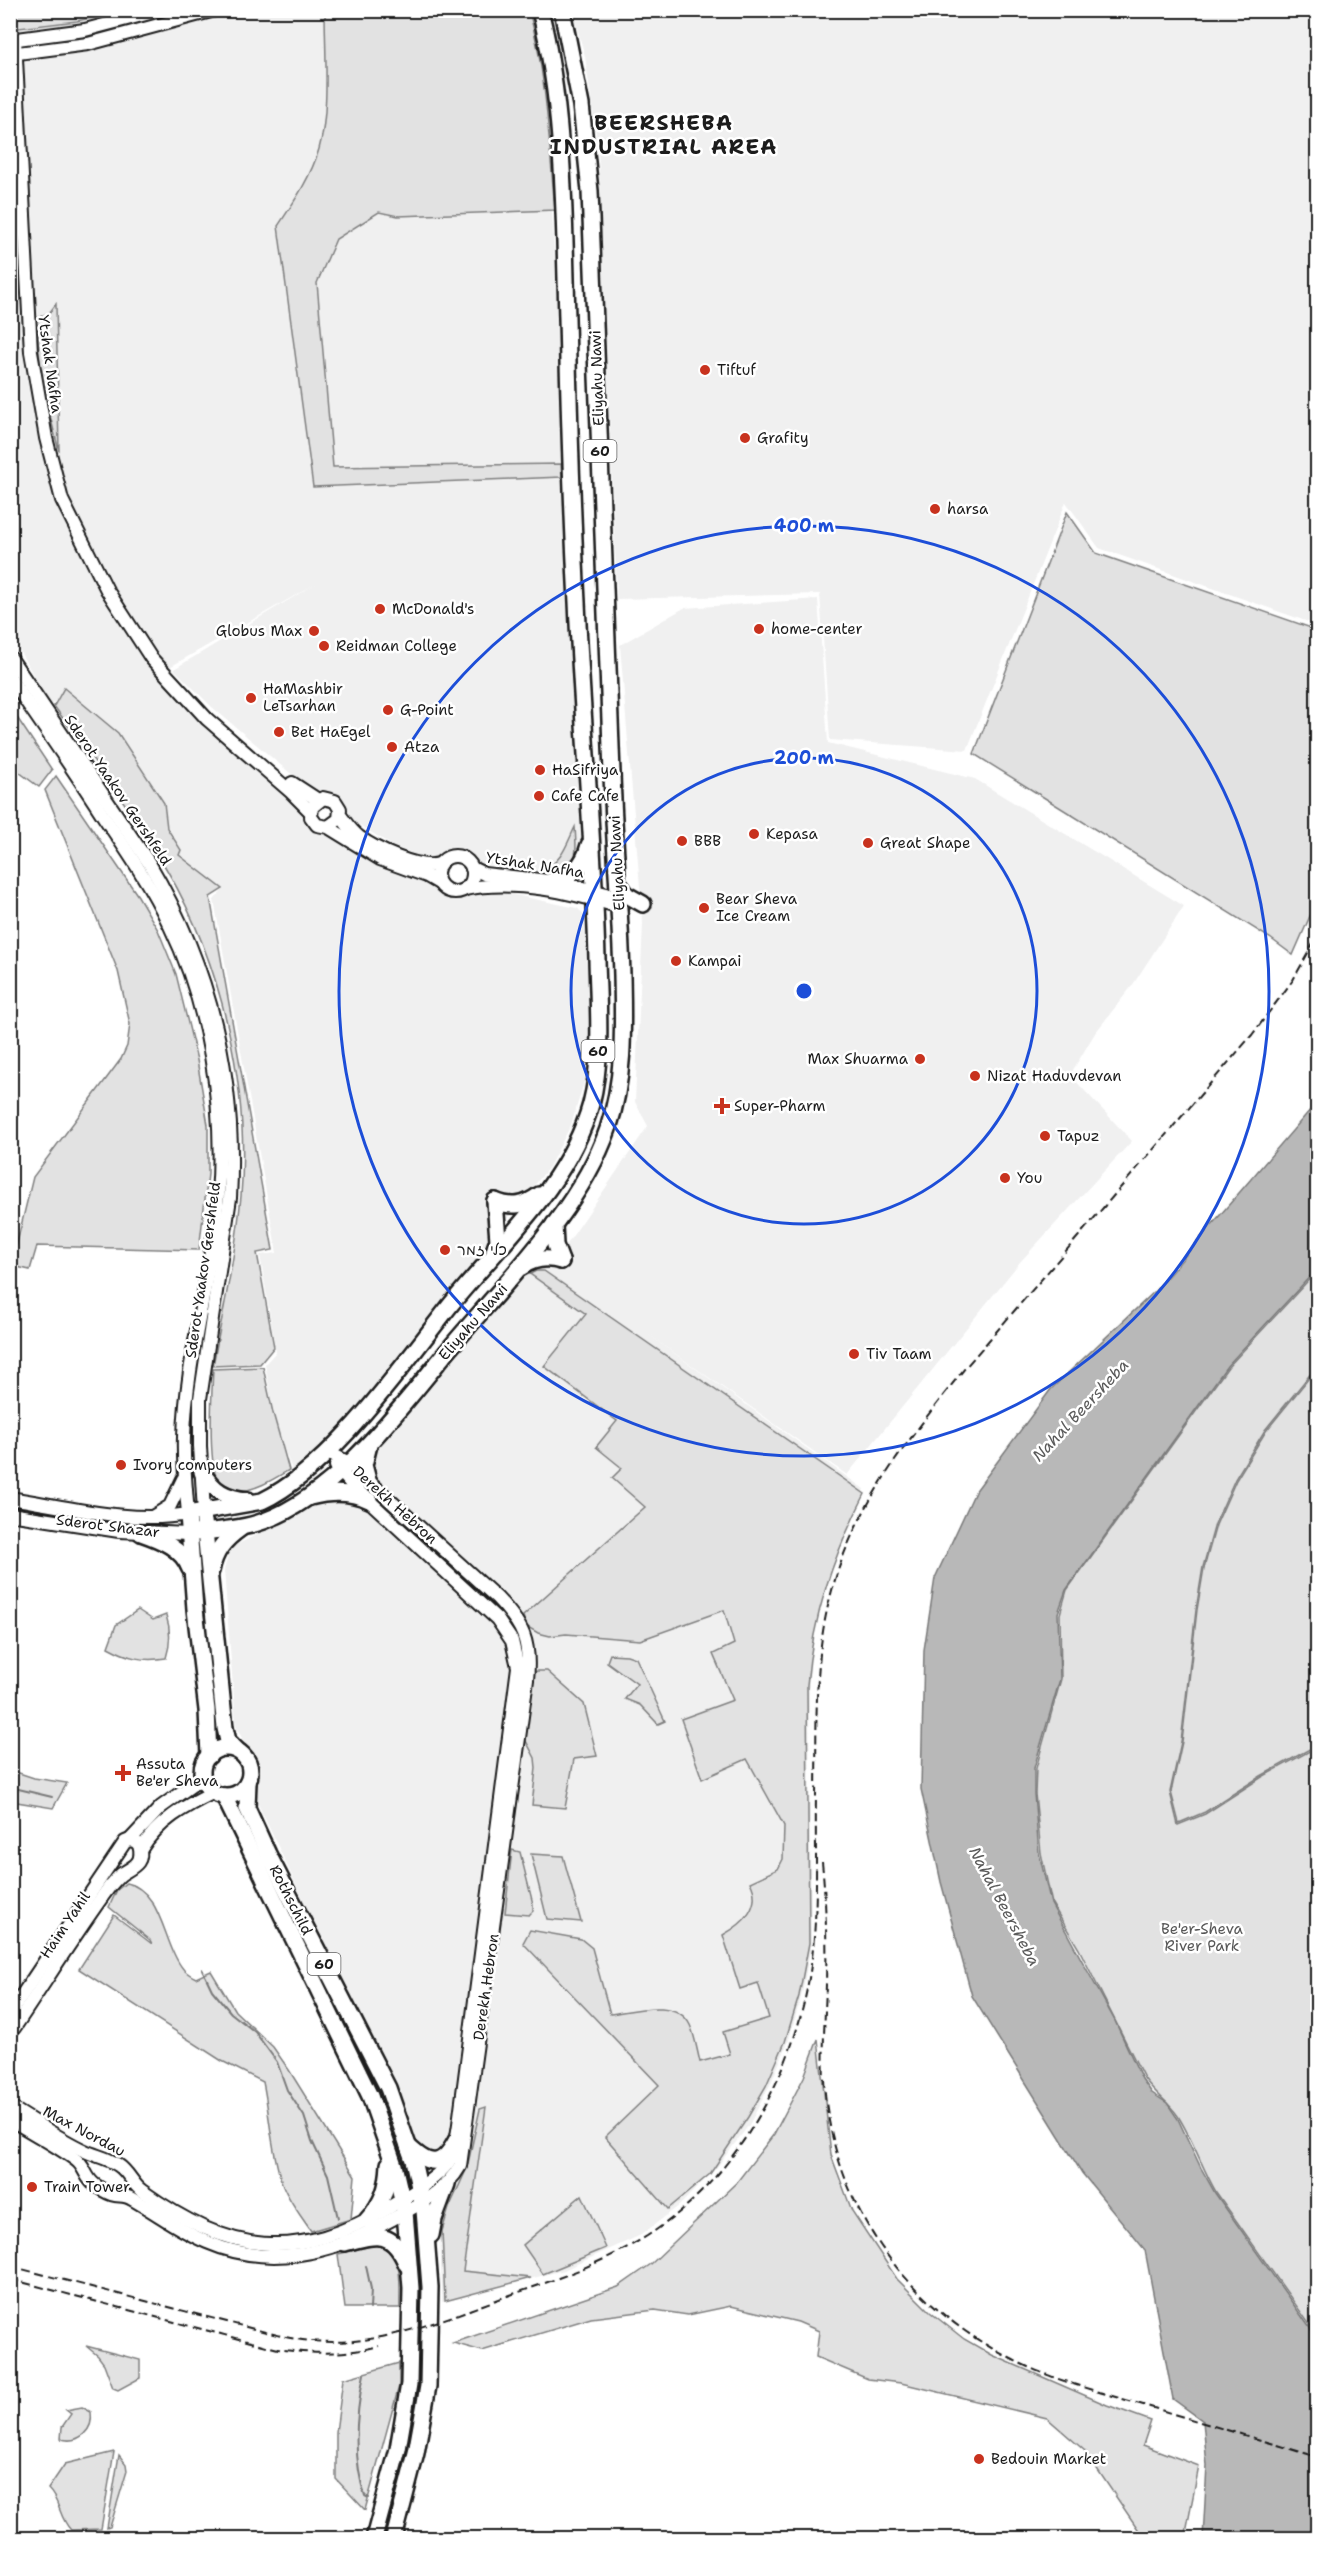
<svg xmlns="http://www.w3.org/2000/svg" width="1328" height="2549" font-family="'Shantell Sans','Playpen Sans Hebrew',sans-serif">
  <rect width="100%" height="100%" fill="#fff"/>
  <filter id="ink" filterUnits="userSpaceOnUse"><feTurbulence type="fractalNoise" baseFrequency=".0167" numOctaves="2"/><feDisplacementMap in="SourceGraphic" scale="12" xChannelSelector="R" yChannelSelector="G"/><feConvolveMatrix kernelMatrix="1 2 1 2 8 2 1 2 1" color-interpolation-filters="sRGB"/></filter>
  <g filter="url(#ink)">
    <g fill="#f0f0f0">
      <path d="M 10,11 L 522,11 L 550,167 L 576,695 L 581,853 L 577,863 L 558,875 L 476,863 L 453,853 L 430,860 L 393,846 L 329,806 L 212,707 L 174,669 L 317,583 L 161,672 L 336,837 L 425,879 L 492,890 L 577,908 L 589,919 L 590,1063 L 571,1125 L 549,1167 L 352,1415 L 325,1444 L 292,1470 L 276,1427 L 265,1364 L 276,1352 L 260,1255 L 277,1253 L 214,900 L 223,890 L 179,855 L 181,849 L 166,823 L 165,805 L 115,732 L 66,689 L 51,706 L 11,636 Z"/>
      <path d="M 572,11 L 1317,11 L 1317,625 L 1099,548 L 1066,502 L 967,750 L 830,740 L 820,594 L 617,599 L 598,149 L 585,56 Z"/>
      <path d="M 818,599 L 828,743 L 975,779 L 1184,906 L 1132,986 L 1095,1033 L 1070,1075 L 1132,1141 L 1020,1262 L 847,1475 L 643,1331 L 864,1489 L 830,1562 L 816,1613 L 809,1680 L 811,1945 L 802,1994 L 788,2043 L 770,2085 L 749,2125 L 717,2167 L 680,2205 L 641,2235 L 564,2270 L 442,2302 L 440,2229 L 417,2141 L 258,1804 L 258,1786 L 255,1765 L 236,1726 L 224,1570 L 230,1548 L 314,1506 L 361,1467 L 530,1270 L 554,1268 L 552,1266 L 648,1126 L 635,1102 L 643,923 L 620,645 L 684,608 Z"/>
    </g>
    <g fill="#e2e2e2" stroke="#7f7f7f" stroke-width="1.5">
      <path d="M 10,11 L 11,10 L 123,11 L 77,21 L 11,29 Z"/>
      <path d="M 325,11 L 529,11 C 547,75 549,143 555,210 L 398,216 L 379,212 L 336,239 L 317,283 L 333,467 L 561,464 L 562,477 L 313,487 L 278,226 C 294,202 311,177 319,149 C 330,111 325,51 325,11 Z"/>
      <path d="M 56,304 L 59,451 L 42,384 L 36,319 L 50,312 Z"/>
      <path d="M 1067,512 L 1096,553 L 1317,630 L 1317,900 L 1293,955 L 1270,938 L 974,754 Z"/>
      <path d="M 64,688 L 118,733 L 164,803 L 167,828 L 181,850 L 179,855 L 223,889 L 210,897 L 273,1250 L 257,1253 L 274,1347 L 260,1364 L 213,1366 C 223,1310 236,1253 241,1196 C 250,1088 222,964 167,870 C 134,812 92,759 54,706 Z"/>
      <path d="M 10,707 L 52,770 L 39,787 L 11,766 Z"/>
      <path d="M 56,776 L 138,896 L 158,930 L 176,974 L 197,1060 L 208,1125 L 208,1174 L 199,1250 L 37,1246 L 30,1270 L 17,1267 L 11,1292 L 11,1258 L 15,1251 L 33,1177 L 121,1059 L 127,1046 L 130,1024 L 118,971 L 45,790 Z"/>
      <path d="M 575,827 C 577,857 579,872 543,869 C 562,863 567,843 575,827 Z"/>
      <path d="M 536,1271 L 544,1271 L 865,1494 C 833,1556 813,1615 807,1685 L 809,1943 L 799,1996 L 785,2042 L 766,2086 L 748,2117 L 710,2174 L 668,2209 L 605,2137 L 659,2085 L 523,1943 L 530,1930 L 581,1939 L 592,1948 L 610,2014 C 634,2011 676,1997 690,2025 C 695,2036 697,2050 700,2062 L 730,2054 L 723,2032 L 769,2018 L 758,1983 L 740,1989 L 723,1935 C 743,1924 763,1906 750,1882 L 778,1869 L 783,1859 L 784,1826 L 747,1759 L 702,1779 L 681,1719 L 733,1700 L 713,1654 L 734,1644 L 724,1610 L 640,1640 L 566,1634 L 550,1636 L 538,1633 L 526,1626 L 523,1616 L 645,1507 L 612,1478 L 622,1468 L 596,1447 L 617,1421 L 544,1366 L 586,1314 L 530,1274 Z"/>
      <path d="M 1317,1271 L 1317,1366 L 1265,1430 L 1235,1479 L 1215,1524 L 1203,1567 L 1196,1610 L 1181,1742 L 1170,1792 L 1178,1825 L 1205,1814 L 1262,1777 L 1317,1747 L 1317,2335 L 1216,2192 C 1202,2168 1193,2140 1178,2116 C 1168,2101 1154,2093 1144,2078 L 1079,1949 L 1052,1904 L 1041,1853 L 1035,1794 L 1036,1768 L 1061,1679 L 1060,1614 L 1067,1590 L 1228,1367 Z"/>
      <path d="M 263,1367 L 273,1413 L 289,1470 C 274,1479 255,1491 238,1491 C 231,1491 221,1486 218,1481 C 207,1464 212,1390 213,1369 Z"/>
      <path d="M 1317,1368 L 1317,1745 L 1261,1776 L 1205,1812 L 1179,1823 L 1171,1792 L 1182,1742 L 1197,1610 L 1204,1568 L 1216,1525 L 1236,1480 L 1266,1431 Z"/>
      <path d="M 138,1610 L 153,1620 L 166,1615 C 171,1630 171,1643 166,1658 C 143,1662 128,1658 108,1647 L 116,1625 Z"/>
      <path d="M 610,1654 L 627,1655 L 636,1658 L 665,1721 L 658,1724 L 640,1705 L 625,1699 L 637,1684 L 607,1662 Z"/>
      <path d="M 537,1671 L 547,1671 L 584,1704 L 597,1756 L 574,1759 L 565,1808 L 532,1805 L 536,1768 L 535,1758 L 525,1739 L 534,1673 Z"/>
      <path d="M 10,1770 L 34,1778 L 67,1783 L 53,1808 L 11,1801 Z"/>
      <path d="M 512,1850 L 520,1852 L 533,1904 L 533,1911 L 529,1915 L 505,1913 Z"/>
      <path d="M 531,1854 L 563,1856 L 581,1922 L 547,1919 Z"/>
      <path d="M 126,1883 C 163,1890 163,1946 184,1970 C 187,1973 192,1976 196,1978 L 211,1971 L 235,2011 L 273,2047 L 289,2070 L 355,2176 L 351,2219 L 311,2231 C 301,2216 288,2200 282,2183 C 271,2151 270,2115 263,2082 L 222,2061 L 79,1969 L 114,1915 L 152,1944 L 150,1940 L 109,1907 L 117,1890 Z"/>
      <path d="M 818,2039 L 831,2155 L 852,2211 L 897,2279 L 930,2312 L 964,2339 L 992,2355 L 1107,2405 L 1151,2421 L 1143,2445 L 1199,2466 L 1185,2538 L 1144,2538 L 1085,2451 L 1047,2418 L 901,2383 L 868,2379 L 816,2357 L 819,2331 L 798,2322 L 731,2306 L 688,2315 L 655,2310 L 591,2318 L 482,2351 L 453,2343 L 618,2287 L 651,2264 L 737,2182 L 774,2134 L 804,2077 Z"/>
      <path d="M 486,2107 L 463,2271 L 531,2278 L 445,2301 L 442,2231 L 449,2208 L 467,2168 L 480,2109 Z"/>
      <path d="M 582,2195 L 606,2248 L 543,2274 L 523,2245 Z"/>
      <path d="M 375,2245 C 406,2252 399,2282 400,2308 L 345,2308 L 338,2254 Z"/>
      <path d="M 86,2346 L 140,2360 L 140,2378 L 118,2390 L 113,2388 L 104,2364 L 98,2356 Z"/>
      <path d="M 399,2363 L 399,2386 L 365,2510 L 336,2479 L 336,2432 L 343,2379 Z"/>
      <path d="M 82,2407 L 91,2412 C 94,2430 79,2444 61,2439 L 62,2427 L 71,2414 L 66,2410 Z"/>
      <path d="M 114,2452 L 101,2529 L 71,2530 C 59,2518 60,2500 48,2489 L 65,2464 Z"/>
      <path d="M 119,2455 L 126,2464 L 127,2471 L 110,2527 L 107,2528 Z"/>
    </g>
    <path fill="#b8b8b8" stroke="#7a7a7a" stroke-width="1.5" d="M 1317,1102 L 1317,1269 L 1227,1366 L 1066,1590 L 1058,1613 L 1060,1679 L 1034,1768 L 1034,1794 L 1039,1853 L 1051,1904 L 1115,2021 L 1142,2079 L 1152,2093 L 1167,2103 L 1178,2119 L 1201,2168 L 1215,2193 L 1317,2338 L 1317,2504 L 1308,2538 L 1203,2538 L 1207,2466 L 1203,2421 L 1173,2399 L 1145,2250 L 1082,2173 L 972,1996 L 941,1882 L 921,1789 L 924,1650 L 935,1578 L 975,1492 L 1051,1389 L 1154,1292 Z"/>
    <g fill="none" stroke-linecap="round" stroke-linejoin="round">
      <g stroke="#7a7a7a" stroke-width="2">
        <path d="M 10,1787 L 52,1797"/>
        <path d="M 202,1969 L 212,1990 L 231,2013 L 255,2032 L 277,2062 L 287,2090 L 304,2116 L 312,2141 L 328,2175 L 338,2218"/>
        <path d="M 366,2266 L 371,2289 L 370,2309"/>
        <path d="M 364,2374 C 356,2412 352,2457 365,2496 L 369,2498"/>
      </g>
      <defs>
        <g id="secondary">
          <path d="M 15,39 L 31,352 L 46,438 L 62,500 L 107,590 L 151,658 L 207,719 L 291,792 L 311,812"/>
          <path d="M 10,40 L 85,30 L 161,10"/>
          <path d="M 10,54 L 88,44 L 215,10"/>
          <path d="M 10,657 L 149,863 C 211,967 237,1077 230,1198 L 200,1399 L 200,1446 L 204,1512"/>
          <path d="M 10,678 C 42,724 74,770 104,817 C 128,852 152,887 170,926 C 209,1006 225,1106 218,1195 C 212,1276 186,1356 184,1437 C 183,1463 186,1489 188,1514 C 130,1524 68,1507 10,1498"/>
          <path d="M 292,783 L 318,800"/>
          <path d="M 340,815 C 346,823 351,831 359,837 C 375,849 419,870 439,864"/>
          <path d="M 328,827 L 339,819 L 340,809 L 335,801 L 323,798 L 312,807 L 311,817 L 317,825 L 328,827 L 380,859 L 427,876 L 439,883"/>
          <circle cx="455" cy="874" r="18"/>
          <path d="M 472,868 L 484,874 L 558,882 L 619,897"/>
          <path d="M 464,889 C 516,879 570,892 620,907"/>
          <path d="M 10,1514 L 119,1531 L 188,1534"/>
          <path d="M 152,1517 L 170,1506 L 183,1479"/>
          <path d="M 141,1849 C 158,1821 185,1806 214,1792"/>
          <path d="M 10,2013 L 125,1842 L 130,1840 L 161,1807 L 203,1777"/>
          <path d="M 14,2028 C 46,1981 76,1932 110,1886 C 114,1882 118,1876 123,1873 C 135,1866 144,1862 139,1845 L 135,1841 L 130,1840"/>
          <path d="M 10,2107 C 35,2122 59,2139 85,2151 C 96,2156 108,2158 118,2165 C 129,2172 132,2184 142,2191 C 230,2254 296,2263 390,2207 C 406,2197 438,2178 448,2163 C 455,2151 457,2137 459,2124 L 518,1667 L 512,1641 L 497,1619 L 352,1485 L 336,1466"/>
          <path d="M 10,2119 C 32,2133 56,2145 76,2160 C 85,2166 85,2178 95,2185 C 101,2189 107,2194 115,2195 C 121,2196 126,2195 132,2199 C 157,2213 180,2231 207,2242 C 267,2268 330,2255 385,2223 C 411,2209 445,2193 460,2166 L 527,1680 C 531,1641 523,1625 497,1598 L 349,1463 L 328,1452"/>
        </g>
        <g id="highway">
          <path d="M 551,881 C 572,878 584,865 589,845"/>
          <path d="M 618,883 L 627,895 L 643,904"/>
          <path d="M 495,1201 C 512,1208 524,1206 539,1195"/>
          <path d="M 554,1224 L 555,1245 L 561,1261"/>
          <path d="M 494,1251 L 498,1240 L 495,1201"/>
          <path d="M 522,1267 C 534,1258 547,1257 561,1261"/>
          <path d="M 202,1472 C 214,1491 225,1498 248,1500"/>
          <path d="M 368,1480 L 364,1465 L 369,1445"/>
          <path d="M 310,1497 C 330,1492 350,1491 369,1500"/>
          <path d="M 204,1521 L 225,1728 L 228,1741 L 237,1750"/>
          <path d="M 141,1533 C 161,1540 182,1548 190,1569"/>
          <path d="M 188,1534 C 213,1530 240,1530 264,1521 C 334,1495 394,1416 440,1360 C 496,1291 579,1213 608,1129 C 625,1078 623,1027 622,975 C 620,907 614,840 612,773 C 604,579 597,385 590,191 L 581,105 L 562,10"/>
          <path d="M 211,1571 C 215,1551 224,1540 241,1528"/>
          <circle cx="226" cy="1772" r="24"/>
          <path d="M 209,1756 L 207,1710 L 195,1609 L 188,1514 L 262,1501 C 332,1468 403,1364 452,1303 C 502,1242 569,1183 591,1104 C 603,1058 598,1007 597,959 C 594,840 582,721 577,602 C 572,507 569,412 567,318 C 564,215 565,110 540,10"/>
          <path d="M 248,1782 L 247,1808 L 268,1854 L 388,2088 L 413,2160 L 424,2210 L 430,2287 L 428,2386 L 416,2453 L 394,2538"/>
          <path d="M 224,1796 L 370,2096 L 394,2165 L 405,2212 L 411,2288 L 409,2384 L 398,2449 L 374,2538"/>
          <path d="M 408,2146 C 430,2167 442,2168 457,2139"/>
          <path d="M 367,2220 C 383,2203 388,2187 389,2164"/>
          <path d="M 431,2235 L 434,2219 L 447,2184"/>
          <path d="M 345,2243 C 378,2234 392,2230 407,2265"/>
        </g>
      </defs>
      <use href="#secondary" stroke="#1c1c1c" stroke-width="16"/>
      <use href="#highway" stroke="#1c1c1c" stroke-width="20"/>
      <use href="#secondary" stroke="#fff" stroke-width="12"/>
      <use href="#highway" stroke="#fff" stroke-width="15"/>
      <g stroke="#1c1c1c" stroke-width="2" stroke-dasharray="9 4.5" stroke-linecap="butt">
        <path d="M 822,1862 C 826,1903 827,1943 826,1984 C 825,2024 821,2063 826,2102 C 842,2223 918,2317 1028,2367 C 1069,2385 1114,2396 1157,2409 C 1210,2425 1264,2441 1318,2457"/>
        <path d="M 10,2266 L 281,2336 C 369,2356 435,2321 516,2293 C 561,2278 606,2261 647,2236 C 736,2179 794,2075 810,1972 C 819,1915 815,1854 816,1796 C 817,1729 813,1659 831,1594 C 853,1508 911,1436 965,1368 L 1252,1035 L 1293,980 L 1318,935"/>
        <path d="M 10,2279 L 278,2349 C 311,2354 346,2355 379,2346"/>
      </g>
    </g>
  </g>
  <g fill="none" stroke="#1d4ed8" stroke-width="3">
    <circle cx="804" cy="991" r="233"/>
    <circle cx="804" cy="991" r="465"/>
  </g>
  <g fill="#c8321e" stroke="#fff" stroke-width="2">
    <circle cx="705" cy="370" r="6"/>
    <circle cx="745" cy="438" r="6"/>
    <circle cx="935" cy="509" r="6"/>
    <circle cx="380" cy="609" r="6"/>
    <circle cx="759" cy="629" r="6"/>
    <circle cx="314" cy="631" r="6"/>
    <circle cx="324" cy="646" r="6"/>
    <circle cx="251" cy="698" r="6"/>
    <circle cx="388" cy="710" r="6"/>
    <circle cx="279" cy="732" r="6"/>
    <circle cx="392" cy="747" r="6"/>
    <circle cx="540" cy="770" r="6"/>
    <circle cx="539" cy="796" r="6"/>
    <circle cx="754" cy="834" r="6"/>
    <circle cx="682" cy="841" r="6"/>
    <circle cx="868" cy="843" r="6"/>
    <circle cx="704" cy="908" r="6"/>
    <circle cx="676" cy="961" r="6"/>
    <circle cx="920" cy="1059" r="6"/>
    <circle cx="975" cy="1076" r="6"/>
    <path d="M719 1097h6v6h6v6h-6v6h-6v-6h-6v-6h6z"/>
    <circle cx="1045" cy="1136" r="6"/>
    <circle cx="1005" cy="1178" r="6"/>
    <circle cx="445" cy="1250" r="6"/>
    <circle cx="854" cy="1354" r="6"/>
    <circle cx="121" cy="1465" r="6"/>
    <path d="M120 1764h6v6h6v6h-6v6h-6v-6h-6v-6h6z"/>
    <circle cx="32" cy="2187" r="6"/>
    <circle cx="979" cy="2459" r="6"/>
  </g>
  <g text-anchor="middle" stroke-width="5" stroke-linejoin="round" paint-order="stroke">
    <g fill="#fff" stroke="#606060" stroke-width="1.5">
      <rect x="583.5" y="440" width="33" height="22" rx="4.5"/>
      <rect x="581.5" y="1040" width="33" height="22" rx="4.5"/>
      <rect x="307.5" y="1953" width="33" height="22" rx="4.5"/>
    </g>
    <g font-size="14" font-weight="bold" fill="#1c1c1c">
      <text x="600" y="456">60</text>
      <text x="598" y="1056">60</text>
      <text x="324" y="1969">60</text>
    </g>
    <g font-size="15" fill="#1c1c1c" stroke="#fff">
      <text transform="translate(50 364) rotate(82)" y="5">Ytshak Nafha</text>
      <text transform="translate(597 378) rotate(-92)" y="5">Eliyahu Nawi</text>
      <text transform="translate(118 790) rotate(56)" y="5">Sderot Yaakov Gershfeld</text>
      <text transform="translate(617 863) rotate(-93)" y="5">Eliyahu Nawi</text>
      <text transform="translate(535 865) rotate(9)" y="5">Ytshak Nafha</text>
      <text transform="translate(203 1270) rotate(-82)" y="5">Sderot Yaakov Gershfeld</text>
      <text transform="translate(473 1322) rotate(-49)" y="5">Eliyahu Nawi</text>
      <text transform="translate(395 1505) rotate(42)" y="5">Derekh Hebron</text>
      <text transform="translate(108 1526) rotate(7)" y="5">Sderot Shazar</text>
      <text transform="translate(291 1900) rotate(63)" y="5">Rothschild</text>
      <text transform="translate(65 1925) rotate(-56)" y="5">Haim Yahil</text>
      <text transform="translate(486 1987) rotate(-82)" y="5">Derekh Hebron</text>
      <text transform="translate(84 2131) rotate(28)" y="5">Max Nordau</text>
    </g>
    <g font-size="15" fill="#1c1c1c" stroke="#fff" text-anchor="start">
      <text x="717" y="375">Tiftuf</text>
      <text x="757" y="443">Grafity</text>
      <text x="947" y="514">harsa</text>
      <text x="392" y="614">McDonald's</text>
      <text x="771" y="634">home-center</text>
      <text x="302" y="636" text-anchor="end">Globus Max</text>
      <text x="336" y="651">Reidman College</text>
      <text x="263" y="694">HaMashbir<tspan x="263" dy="17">LeTsarhan</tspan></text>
      <text x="400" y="715">G-Point</text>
      <text x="291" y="737">Bet HaEgel</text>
      <text x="404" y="752">Atza</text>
      <text x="552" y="775">HaSifriya</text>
      <text x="551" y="801">Cafe Cafe</text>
      <text x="766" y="839">Kepasa</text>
      <text x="694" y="846">BBB</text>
      <text x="880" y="848">Great Shape</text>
      <text x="716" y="904">Bear Sheva<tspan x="716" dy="17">Ice Cream</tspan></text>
      <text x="688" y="966">Kampai</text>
      <text x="908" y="1064" text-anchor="end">Max Shuarma</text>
      <text x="987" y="1081">Nizat Haduvdevan</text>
      <text x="734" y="1111">Super-Pharm</text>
      <text x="1057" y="1141">Tapuz</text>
      <text x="1017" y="1183">You</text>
      <text x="457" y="1255">כלי זמר</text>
      <text x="866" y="1359">Tiv Taam</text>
      <text x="133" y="1470">Ivory computers</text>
      <text x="136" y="1769">Assuta<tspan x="136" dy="17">Be'er Sheva</tspan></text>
      <text x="44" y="2192">Train Tower</text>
      <text x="991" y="2464">Bedouin Market</text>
    </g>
    <g font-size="15" fill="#575757" stroke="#fff">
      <text x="1202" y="1934">Be'er-Sheva<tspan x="1202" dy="17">River Park</tspan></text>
    </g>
    <g font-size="16" font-style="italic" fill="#5a5a5a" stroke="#fff">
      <text transform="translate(1080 1410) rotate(-47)" y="6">Nahal Beersheba</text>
      <text transform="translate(1005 1906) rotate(62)" y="6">Nahal Beersheba</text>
    </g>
    <g font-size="21" font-weight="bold" letter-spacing="1.5" fill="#1c1c1c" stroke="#fff">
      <text x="664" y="130">BEERSHEBA<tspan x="664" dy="24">INDUSTRIAL AREA</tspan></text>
    </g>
  </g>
  <circle cx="804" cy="991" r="9" fill="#1d4ed8" stroke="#fff" stroke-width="3"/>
  <g font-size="18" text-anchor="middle" font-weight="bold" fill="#1d4ed8" stroke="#fff" stroke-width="5" stroke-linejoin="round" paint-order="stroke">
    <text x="804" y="532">400 m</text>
    <text x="804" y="764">200 m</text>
  </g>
  <rect width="1328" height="2549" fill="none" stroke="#fff" stroke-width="36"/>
  <rect x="18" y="18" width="1292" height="2513" fill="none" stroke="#1c1c1c" stroke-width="2" filter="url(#ink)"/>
</svg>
